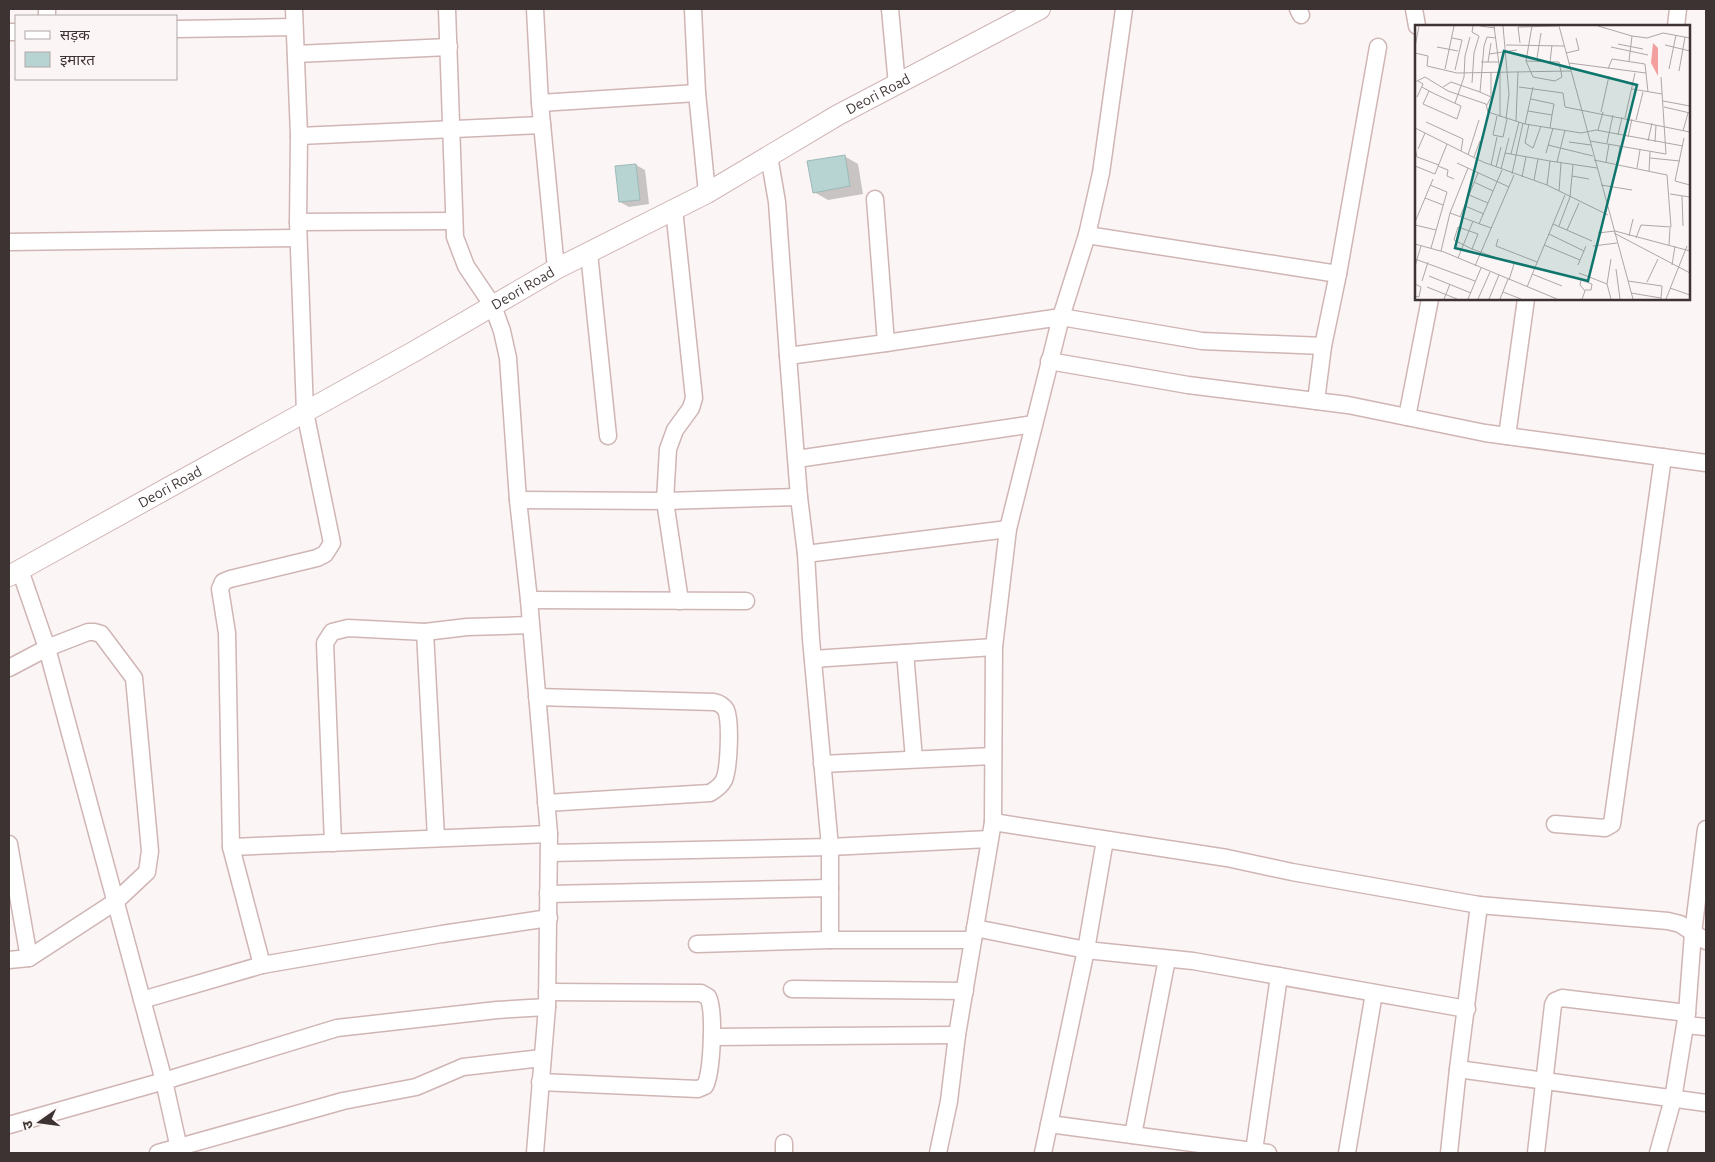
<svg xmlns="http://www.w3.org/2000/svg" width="1715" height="1162" font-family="Ubuntu,'Noto Sans Devanagari',sans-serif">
  <rect width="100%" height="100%" fill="#fbf5f5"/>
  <g fill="#0003">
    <path d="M 844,156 L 858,164 L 863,194 L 828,200 L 814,192 Z"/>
    <path d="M 636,165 L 645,170 L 649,204 L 629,207 L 620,202 Z"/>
  </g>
  <g fill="#b7d4d2" stroke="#9db9b7">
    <path d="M 845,155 L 850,186 L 813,193 L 807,161 Z"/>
    <path d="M 636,164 L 640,200 L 619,202 L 615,166 Z"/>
  </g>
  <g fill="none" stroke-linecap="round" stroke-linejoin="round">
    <defs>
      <g id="minor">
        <path d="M 47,9 L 47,16"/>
        <path d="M 447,9 L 455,237 L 466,266 L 493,306 L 502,331 L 508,358 L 518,500 L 529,600 L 549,834 L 547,1007 L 535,1153"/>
        <path d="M 535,9 L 540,103 L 556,269"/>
        <path d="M 693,9 L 697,93 L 707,193"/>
        <path d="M 890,9 L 897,85"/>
        <path d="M 1298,9 L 1301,15"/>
        <path d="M 1414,9 L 1417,26"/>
        <path d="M 1676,26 L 1678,9"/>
        <path d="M 176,29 L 294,27"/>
        <path d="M 9,32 L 16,32"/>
        <path d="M 296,54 L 449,47"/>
        <path d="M 540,103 L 697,93"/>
        <path d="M 299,136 L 542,125"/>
        <path d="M 769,156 L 777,202 L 788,356 L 799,497 L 806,554"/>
        <path d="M 875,199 L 886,343"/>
        <path d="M 674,209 L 694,398 L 691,408 L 675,430 L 668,449 L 665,501 L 680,601"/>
        <path d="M 298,222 L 453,221"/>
        <path d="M 1087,235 L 1338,274"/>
        <path d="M 9,242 L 298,238"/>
        <path d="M 589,253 L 608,436"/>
        <path d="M 788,356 L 886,343 L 1061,317 L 1202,341 L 1323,346"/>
        <path d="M 1049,361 L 1188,385 L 1348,405 L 1485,433 L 1706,463"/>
        <path d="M 1316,401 L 1323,346 L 1338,274 L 1378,47"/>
        <path d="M 1407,417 L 1430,299"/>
        <path d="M 1507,436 L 1526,299"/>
        <path d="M 797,459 L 1034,424"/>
        <path d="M 518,500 L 665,501 L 799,497"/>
        <path d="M 20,570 L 47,648 L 164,1081 L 180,1153"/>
        <path d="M 529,600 L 746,601"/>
        <path d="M 905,653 L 914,759"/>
        <path d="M 813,659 L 994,647"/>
        <path d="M 9,668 L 47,648 L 88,632 L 94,632 L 101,634 L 134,678 L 150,851 L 147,872 L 115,902 L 29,958 L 9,960"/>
        <path d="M 537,697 L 714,702 C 719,703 723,705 726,710 C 731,722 729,768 724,780 C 721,786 715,790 710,793 L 546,803"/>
        <path d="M 822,764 L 993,756"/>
        <path d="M 993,822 L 1227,858 L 1292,872 L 1479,905 L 1668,921 L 1680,924 L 1706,941"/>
        <path d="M 1555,824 L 1605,828 L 1612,824 L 1663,457"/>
        <path d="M 436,838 L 425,632 L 467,627 L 531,625"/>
        <path d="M 333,843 L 325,643 L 332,632 L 348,628 L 425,632"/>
        <path d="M 9,844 L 29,958"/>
        <path d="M 231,847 L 549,834"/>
        <path d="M 549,853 L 830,847 L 989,839"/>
        <path d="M 548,894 L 830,888"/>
        <path d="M 975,928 L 1086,950 L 1193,961 L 1467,1009"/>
        <path d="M 830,940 L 830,847 L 811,639 L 806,554 L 1008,529"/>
        <path d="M 697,944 L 830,940 L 973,940"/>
        <path d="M 262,965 L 231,847 L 227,633 L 220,589 L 223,582 L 230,579 L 317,558 L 325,554 L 332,543 L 305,412 L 298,222 L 299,136 L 294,9"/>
        <path d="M 792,989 L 965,991"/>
        <path d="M 142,1000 L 262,965 L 442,934 L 549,918"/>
        <path d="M 1686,1025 L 1706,1027"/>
        <path d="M 712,1037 L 957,1035"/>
        <path d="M 1458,1069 L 1706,1103"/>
        <path d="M 540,1082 L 698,1089 L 705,1086 C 712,1072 715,1011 708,997 L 701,993 L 547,992"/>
        <path d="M 1049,1124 L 1268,1153"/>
        <path d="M 9,1125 L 164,1081 L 337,1028 L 497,1010 L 547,1007"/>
        <path d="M 1133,1135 L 1167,959"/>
        <path d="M 1254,1151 L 1279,976"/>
        <path d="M 158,1153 L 343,1101 L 416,1087 L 463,1067 L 542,1058"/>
        <path d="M 784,1153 L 784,1143"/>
        <path d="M 938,1153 L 949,1101 L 957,1035 L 993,822 L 994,647 L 1008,529 L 1061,317 L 1087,235 L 1101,173 L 1124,9"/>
        <path d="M 1043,1153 L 1086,950 L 1105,840"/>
        <path d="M 1347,1153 L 1374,993"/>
        <path d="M 1449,1153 L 1458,1069 L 1479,905"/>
        <path d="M 1536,1153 L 1553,1005 L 1555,1001 L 1562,998 L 1687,1013"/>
        <path d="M 1658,1153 L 1673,1099 L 1687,1013 L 1693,933 L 1706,829"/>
      </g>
      <g id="tertiary">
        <path id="s1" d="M 9,576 L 415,351 L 556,269 L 707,193 L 838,115 L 1040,9"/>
      </g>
    </defs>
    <use href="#minor" stroke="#d0b5b5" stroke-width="19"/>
    <use href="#tertiary" stroke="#d0b5b5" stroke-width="22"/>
    <use href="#minor" stroke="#fff" stroke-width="16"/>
    <use href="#tertiary" stroke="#fff" stroke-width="20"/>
  </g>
  <g text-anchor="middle" stroke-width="4" stroke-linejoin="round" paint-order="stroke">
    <g font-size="14" fill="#3e3333" stroke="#fbf5f5">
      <text dy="5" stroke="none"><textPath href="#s1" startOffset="994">Deori Road</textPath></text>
      <text dy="5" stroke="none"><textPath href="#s1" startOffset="589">Deori Road</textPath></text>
      <text dy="5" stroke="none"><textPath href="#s1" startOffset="184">Deori Road</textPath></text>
    </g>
  </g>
  <g transform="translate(1415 25)">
    <rect width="275" height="275" fill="#fbf5f5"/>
    <path d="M 238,18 L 243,23 L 243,51 L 236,38 Z" fill="#f39fa0"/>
    <path fill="none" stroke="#afa7a7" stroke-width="1" d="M 65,1 L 80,3M 79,1 L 85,47 L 85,92M 88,1 L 94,69 L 91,94M 144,1 L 218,274M 183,1 L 217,11 L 232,13 L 248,8 L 275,13M 37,13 L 47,15 L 40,45M 105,18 L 103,2 L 143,1M 203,19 L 228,24M 91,20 L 149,21M 250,20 L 275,26M 0,22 L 4,1M 22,22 L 43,26M 196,22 L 233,30M 0,28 L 13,31 L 12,41 L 42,48 L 156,46M 151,28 L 164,25 L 161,13M 74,29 L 102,25M 122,33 L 126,8M 111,36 L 144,37 L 147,52 L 140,56 L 118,52 L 111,36 L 117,1M 214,36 L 217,11M 66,37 L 84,37M 73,37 L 76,18M 135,37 L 137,20M 154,38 L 231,48M 30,44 L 39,1M 193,44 L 197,34 L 230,39 L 233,67M 254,44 L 261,10M 264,46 L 270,12M 0,57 L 10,52 L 33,66 L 71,79 L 73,87 L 110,99 L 166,108 L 181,105 L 268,121M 57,58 L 59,28 L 64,11 L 57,7 L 58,1M 7,62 L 14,66 L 20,69 L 35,76 L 46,81 L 42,94 L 8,79 L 14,66M 28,62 L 36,57 L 65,67 L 76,72 L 72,80M 104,62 L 148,68 L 150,82 L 275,107M 217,64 L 247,69M 65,67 L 69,21 L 72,12 L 81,13M 2,72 L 8,59 L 3,56M 76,72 L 76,47M 116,74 L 139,79 L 137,90M 248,76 L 275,81M 40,78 L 49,52 L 50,31 L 55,12M 249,82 L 275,88M 113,86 L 137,90 L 135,103M 186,87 L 194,51M 82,91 L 78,110 L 88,112 L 92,94M 210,93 L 220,48M 221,95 L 228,67M 101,96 L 103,47M 11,97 L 48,114 L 46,126M 110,99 L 118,62M 114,99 L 110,118 L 118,123 L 126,101M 0,103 L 68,137 L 132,160 L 193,190M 183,105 L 188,87M 268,106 L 273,88M 203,110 L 207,92M 213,112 L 217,94M 269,113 L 260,156 L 275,160M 175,116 L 251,129 L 246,52M 233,116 L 237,98M 154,117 L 176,120M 240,117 L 241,100M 192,118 L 198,90M 133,120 L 178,131M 0,123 L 2,132 L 24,140M 3,124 L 10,108M 90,128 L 135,136 L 132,160M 131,128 L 138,103M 96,129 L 104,97M 53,130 L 64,95M 59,132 L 65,116M 235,133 L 265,136M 179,135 L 252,150 L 256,202 L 226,200 L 221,213M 135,136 L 182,143M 142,137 L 150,105M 191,137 L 194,119M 42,138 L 94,162M 202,139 L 205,121M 76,140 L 82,112M 0,141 L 20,149 L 32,119M 23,141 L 33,145 L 32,151 L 39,154M 81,142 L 86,122M 53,143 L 35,188 L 76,203M 222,143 L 225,125M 86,144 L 94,113M 234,146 L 235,127M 97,149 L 108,98M 157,151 L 174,154M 107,152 L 111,132M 119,155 L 123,134M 59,157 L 78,166M 15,160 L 32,167 L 16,223M 186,160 L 217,165M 144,166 L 146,138M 255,169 L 275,172M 54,170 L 73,178M 267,171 L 268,201M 10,173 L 28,180M 50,181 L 69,189M 45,192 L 63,148M 0,197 L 18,154M 64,199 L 87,145M 138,199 L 177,216M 0,200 L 21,205M 144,201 L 155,172 L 158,140M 152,205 L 164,178M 183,208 L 200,206 L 275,226M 199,208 L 275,248M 134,209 L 169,226M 214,211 L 218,194M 83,214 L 81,221 L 122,237M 0,219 L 29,227 L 142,274M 129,220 L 165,235M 254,220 L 255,203M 178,221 L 202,218M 57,224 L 63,209 L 43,202 L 39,215 L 57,224 L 90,236M 26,226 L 35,188M 43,233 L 58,196M 0,234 L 60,256M 163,240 L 171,221M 257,240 L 260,221M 0,241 L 6,221M 60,241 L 99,150M 201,244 L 205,274M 164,248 L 192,259 L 196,274M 117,249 L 147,261M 14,251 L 56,268M 94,255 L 99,239M 7,256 L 13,237M 213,256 L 247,261 L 246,274M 232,257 L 243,234M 0,259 L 6,262 L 4,272 L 0,271M 192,259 L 196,234M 12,262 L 42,274M 112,262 L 150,170M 255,263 L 275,270M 88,267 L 106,274M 216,268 L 246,273M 29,274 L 35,259M 53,274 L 66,243M 63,274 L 75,247M 74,274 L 84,250M 85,274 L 93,254M 167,274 L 170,266 L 165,260 L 166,255 L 177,259 L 176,265 L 170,265M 251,274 L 272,221"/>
    <path fill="#0f766e" fill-opacity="0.15" stroke="#0f766e" stroke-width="2.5" d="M 89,26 L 222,60 L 173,256 L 40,223 Z"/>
    <rect width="275" height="275" fill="none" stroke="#3e3333" stroke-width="2.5"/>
  </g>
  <rect width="1715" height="1162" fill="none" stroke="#3e3333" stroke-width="20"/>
  <rect x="15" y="15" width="162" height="65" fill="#fbf5f5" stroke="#afa7a7"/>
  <rect x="25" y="31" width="25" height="8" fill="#ffffff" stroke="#afa7a7"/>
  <text x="60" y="40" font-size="15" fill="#3e3333">सड़क</text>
  <rect x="25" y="52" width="25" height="15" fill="#b7d4d2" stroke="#afa7a7"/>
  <text x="60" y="65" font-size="15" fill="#3e3333">इमारत</text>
  <g transform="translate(40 1122) rotate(256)" stroke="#fbf5f5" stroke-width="4" paint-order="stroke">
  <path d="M0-4L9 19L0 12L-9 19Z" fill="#3e3333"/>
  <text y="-8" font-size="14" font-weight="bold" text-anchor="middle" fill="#3e3333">उ</text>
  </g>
</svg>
